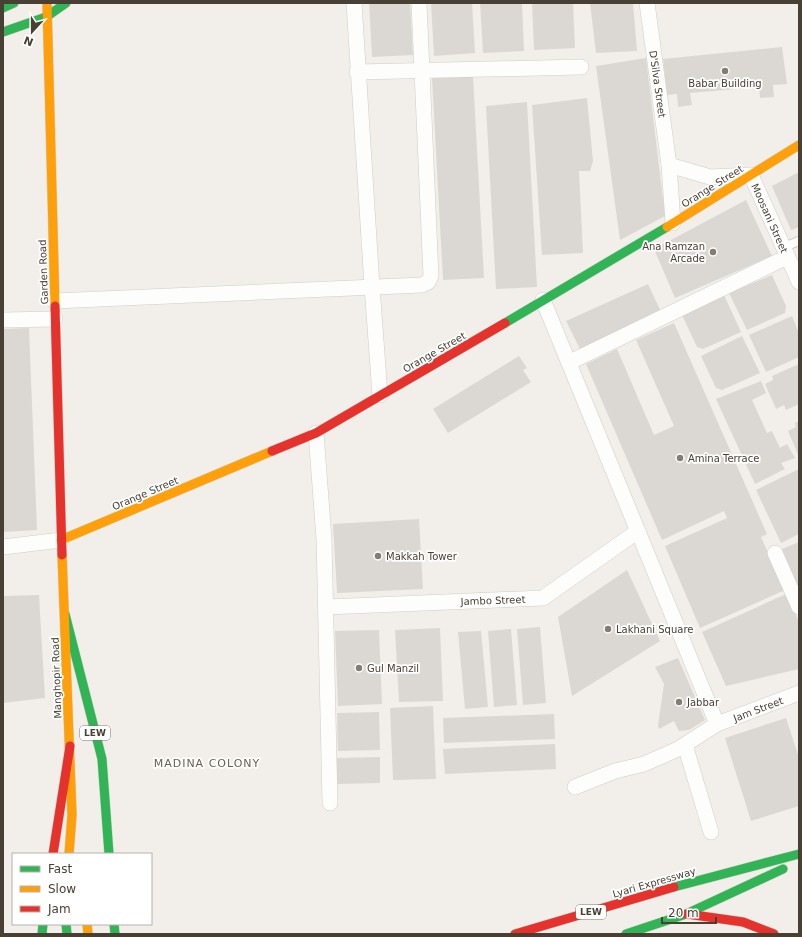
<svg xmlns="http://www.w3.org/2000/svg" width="802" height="937" font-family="'DejaVu Sans',sans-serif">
  <rect width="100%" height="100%" fill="#f2efea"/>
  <g fill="#dbd8d3">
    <path d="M 369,3 L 410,3 L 413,55 L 372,57 Z"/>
    <path d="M 431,3 L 472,3 L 475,53 L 434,56 Z"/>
    <path d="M 480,3 L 522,3 L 524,51 L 483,53 Z"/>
    <path d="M 532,3 L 573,3 L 575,48 L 534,50 Z"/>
    <path d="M 590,3 L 633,3 L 637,51 L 596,53 Z"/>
    <path d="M 782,47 L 787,84 L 773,85 L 774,97 L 760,98 L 759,87 L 690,93 L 692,105 L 678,107 L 677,94 L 667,95 L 663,59 Z"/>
    <path d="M 646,58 L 665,216 L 620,240 L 596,66 Z"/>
    <path d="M 473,76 L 484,278 L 443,280 L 432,78 Z"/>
    <path d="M 587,98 L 593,161 L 590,171 L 579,171 L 583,253 L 542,255 L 532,105 Z"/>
    <path d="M 527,102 L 537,287 L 496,289 L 486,106 Z"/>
    <path d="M 799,172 L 799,227 L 791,230 L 772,186 Z"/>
    <path d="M 746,200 L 772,256 L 675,298 L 654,249 Z"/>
    <path d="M 772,275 L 786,306 L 785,313 L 747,330 L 729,293 Z"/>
    <path d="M 648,284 L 661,312 L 580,349 L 566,321 Z"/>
    <path d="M 724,295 L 741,332 L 703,349 L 697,347 L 682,315 Z"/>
    <path d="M 792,316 L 799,333 L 799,357 L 766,372 L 749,335 Z"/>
    <path d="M 674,323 L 767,534 L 761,537 L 785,590 L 700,628 L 665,546 L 727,518 L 724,511 L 662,540 L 586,364 L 617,349 L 654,435 L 674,426 L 636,340 Z"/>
    <path d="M 29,328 L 37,530 L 3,532 L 3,329 Z"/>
    <path d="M 742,336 L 760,373 L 722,390 L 716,388 L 701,356 Z"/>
    <path d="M 519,356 L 527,368 L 523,370 L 531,382 L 448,433 L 433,409 Z"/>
    <path d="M 799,364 L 799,404 L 786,410 L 784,405 L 776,409 L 765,384 L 773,380 L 772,376 Z"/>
    <path d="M 761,381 L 766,393 L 752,400 L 767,433 L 772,431 L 780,448 L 787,444 L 795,458 L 781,463 L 785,469 L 755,484 L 716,399 Z"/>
    <path d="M 799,421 L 799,457 L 788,431 L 796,427 L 795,423 Z"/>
    <path d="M 799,469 L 799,534 L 781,543 L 756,490 Z"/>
    <path d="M 419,519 L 423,589 L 337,593 L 333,524 Z"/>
    <path d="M 799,542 L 799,591 L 782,549 Z"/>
    <path d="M 627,570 L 660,641 L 572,696 L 558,617 Z"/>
    <path d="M 786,594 L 799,622 L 799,669 L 726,686 L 702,632 Z"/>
    <path d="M 39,595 L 45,698 L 3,703 L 3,596 Z"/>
    <path d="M 540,627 L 546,703 L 523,705 L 517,629 Z"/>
    <path d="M 440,628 L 443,701 L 399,702 L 395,630 Z"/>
    <path d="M 511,629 L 517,705 L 494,707 L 488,631 Z"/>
    <path d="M 379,630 L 382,704 L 338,706 L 335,631 Z"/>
    <path d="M 481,631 L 488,707 L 465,709 L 458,632 Z"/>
    <path d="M 678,658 L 705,720 L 689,730 L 679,731 L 674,721 L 659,729 L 658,725 L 664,684 L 655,667 Z"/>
    <path d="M 433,706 L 436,779 L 393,780 L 390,708 Z"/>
    <path d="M 379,712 L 380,750 L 338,751 L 337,713 Z"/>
    <path d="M 554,714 L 555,739 L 444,743 L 443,718 Z"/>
    <path d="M 786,718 L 799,758 L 799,806 L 751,821 L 725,738 Z"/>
    <path d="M 555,744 L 556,769 L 445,774 L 443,749 Z"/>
    <path d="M 380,757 L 380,783 L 337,784 L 337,758 Z"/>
  </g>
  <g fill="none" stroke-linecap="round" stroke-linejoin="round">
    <defs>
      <path id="lane" d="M 784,247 L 799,241"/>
      <g id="street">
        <path d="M 354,3 L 372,286 L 380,395"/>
        <path d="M 647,3 L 669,165 L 673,223"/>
        <path d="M 357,72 L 581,67"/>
        <path d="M 669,165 L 710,177 L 751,175 L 799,282"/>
        <path d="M 543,300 L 717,724"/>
        <path d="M 54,301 L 422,285 L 428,282 L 431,276 L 419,3"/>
        <path d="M 3,320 L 55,319"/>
        <path d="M 570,362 L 787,257"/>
        <path d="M 316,433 L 324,539 L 330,803"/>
        <path d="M 3,547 L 61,540"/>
        <path d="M 775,553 L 799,607"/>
        <path d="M 326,607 L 543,598 L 638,531"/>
        <path d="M 685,745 L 711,832"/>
        <path d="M 575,787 L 615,771 L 644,764 L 678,749 L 717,724 L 799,693"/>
      </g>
      <g id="fast">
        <path d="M 3,8 L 14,3"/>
        <path d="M 3,32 L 46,17 L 66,3"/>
        <path d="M 505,323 L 667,227"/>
        <path d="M 65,614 L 102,759 L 109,854"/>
        <path d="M 674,887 L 799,854"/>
        <path d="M 66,924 L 67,934"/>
        <path d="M 114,924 L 115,934"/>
        <path d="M 42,934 L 43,924"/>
        <path d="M 626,934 L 686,914 L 783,869"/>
      </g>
      <g id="slow">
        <path d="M 47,3 L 55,306"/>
        <path d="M 667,227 L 799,145"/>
        <path d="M 61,540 L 272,451"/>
        <path d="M 62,555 L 72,815 L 69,854"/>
        <path d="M 87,924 L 88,934"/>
      </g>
      <g id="jam">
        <path d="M 55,306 L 62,555"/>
        <path d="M 272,451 L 316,433 L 505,323"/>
        <path d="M 53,854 L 70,746"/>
        <path d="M 687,914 L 743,922 L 774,934"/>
        <path d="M 515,934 L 674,887"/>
      </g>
    </defs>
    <use href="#lane" stroke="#d0cdc8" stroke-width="10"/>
    <use href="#street" stroke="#d0cdc8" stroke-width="16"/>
    <use href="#fast" stroke="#d3cec2" stroke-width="10"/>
    <use href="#slow" stroke="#d3cec2" stroke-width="10"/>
    <use href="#jam" stroke="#d3cec2" stroke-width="10"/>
    <use href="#lane" stroke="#fdfdfc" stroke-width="8"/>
    <use href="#street" stroke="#fdfdfc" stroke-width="15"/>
    <use href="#fast" stroke="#30b455" stroke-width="9"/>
    <use href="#slow" stroke="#ff9f0a" stroke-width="9"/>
    <use href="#jam" stroke="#e5322d" stroke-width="9"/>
  </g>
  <g fill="#847d74" stroke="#fff" stroke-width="1.5">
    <circle cx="725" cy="71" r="4"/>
    <circle cx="713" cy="252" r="4"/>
    <circle cx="680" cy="458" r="4"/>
    <circle cx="378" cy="556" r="4"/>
    <circle cx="608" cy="629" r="4"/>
    <circle cx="359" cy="668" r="4"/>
    <circle cx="679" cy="702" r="4"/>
  </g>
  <g text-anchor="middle" stroke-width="3.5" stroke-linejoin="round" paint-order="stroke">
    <g fill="#fff" stroke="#7f7972" stroke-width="1">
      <rect x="80" y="726" width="30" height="14" rx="3"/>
      <rect x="576" y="905" width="30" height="14" rx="3"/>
    </g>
    <g font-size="9" font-weight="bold" fill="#484035">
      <text x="95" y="736">LEW</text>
      <text x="591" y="915">LEW</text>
    </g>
    <g font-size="10" fill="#484035" stroke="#fff" text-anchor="start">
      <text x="725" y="87" text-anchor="middle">Babar Building</text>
      <text x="705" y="250" text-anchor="end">Ana Ramzan<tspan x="705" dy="12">Arcade</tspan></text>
      <text x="688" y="462">Amina Terrace</text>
      <text x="386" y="560">Makkah Tower</text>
      <text x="616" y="633">Lakhani Square</text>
      <text x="367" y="672">Gul Manzil</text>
      <text x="687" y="706">Jabbar</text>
    </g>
    <g font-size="10" fill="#484035" stroke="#fff">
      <text transform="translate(658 84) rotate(82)" y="4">D'Silva Street</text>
      <text transform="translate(712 186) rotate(-32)" y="4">Orange Street</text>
      <text transform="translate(770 218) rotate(66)" y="4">Moosani Street</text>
      <text transform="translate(43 272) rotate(-92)" y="4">Garden Road</text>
      <text transform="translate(434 352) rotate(-30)" y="4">Orange Street</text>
      <text transform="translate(145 493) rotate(-23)" y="4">Orange Street</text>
      <text transform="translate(493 600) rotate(-2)" y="4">Jambo Street</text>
      <text transform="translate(56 678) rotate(-92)" y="4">Manghopir Road</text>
      <text transform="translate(758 709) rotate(-21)" y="4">Jam Street</text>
      <text transform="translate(654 882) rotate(-16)" y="4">Lyari Expressway</text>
    </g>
    <g font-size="11" letter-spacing="1" fill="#6c5e4c" stroke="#fff">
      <text x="207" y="767">MADINA COLONY</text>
    </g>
  </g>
  <rect width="802" height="937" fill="none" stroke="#484035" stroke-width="8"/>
  <rect x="12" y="853" width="140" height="72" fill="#ffffff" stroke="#b6b3ae"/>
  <rect x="20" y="866" width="20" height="6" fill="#30b455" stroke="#b6b3ae"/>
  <text x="48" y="873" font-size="12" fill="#484035">Fast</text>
  <rect x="20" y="886" width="20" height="6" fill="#ff9f0a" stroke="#b6b3ae"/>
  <text x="48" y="893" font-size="12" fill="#484035">Slow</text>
  <rect x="20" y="906" width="20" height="6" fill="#e5322d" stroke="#b6b3ae"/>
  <text x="48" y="913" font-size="12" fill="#484035">Jam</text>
  <g transform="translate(32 32) rotate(201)" stroke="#ffffff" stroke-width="3" paint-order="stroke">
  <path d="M0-3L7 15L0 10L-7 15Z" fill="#484035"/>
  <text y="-6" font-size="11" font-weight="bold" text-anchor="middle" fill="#484035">N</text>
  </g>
  <path d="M662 917v6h54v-6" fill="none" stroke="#484035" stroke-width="2"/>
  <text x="668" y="917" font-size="12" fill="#484035" stroke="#ffffff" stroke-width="3" paint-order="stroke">20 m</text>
</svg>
